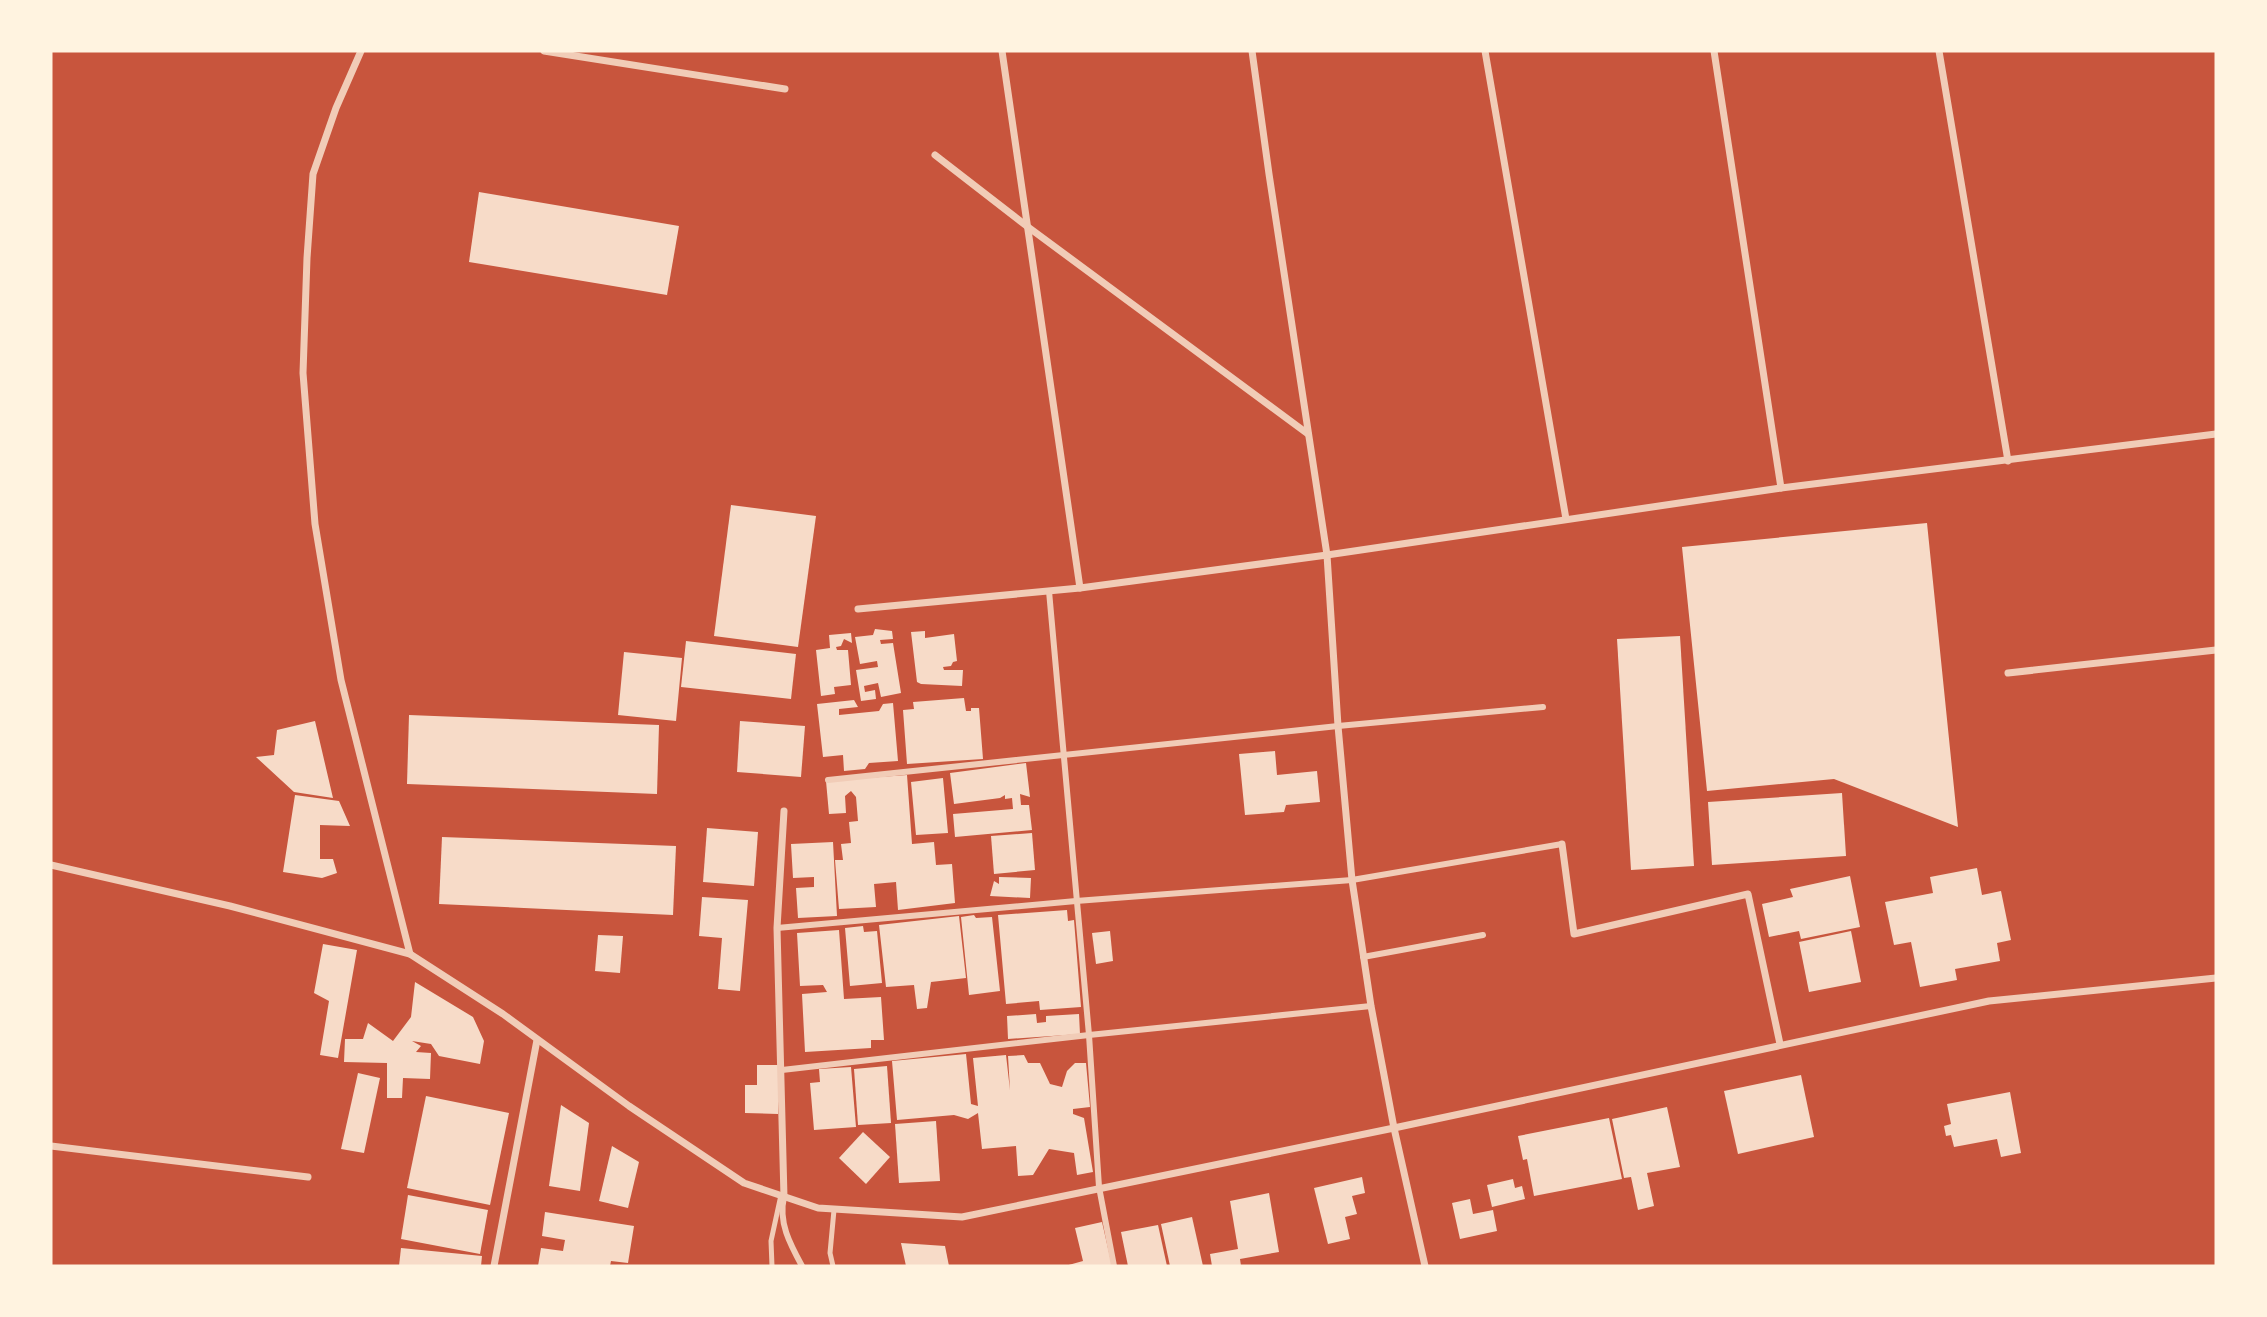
<svg xmlns="http://www.w3.org/2000/svg" width="2267" height="1317" font-family="'Crimson Pro',serif">
  <rect width="100%" height="100%" fill="#c8553d"/>
  <g fill="#f7dbc8">
    <path d="M 479,192 L 679,226 L 667,295 L 469,262 Z"/>
    <path d="M 731,505 L 816,516 L 798,647 L 714,636 Z"/>
    <path d="M 1927,523 L 1958,827 L 1834,779 L 1707,791 L 1682,547 Z"/>
    <path d="M 875,629 L 892,631 L 893,639 L 880,640 L 881,644 L 893,643 L 901,693 L 881,697 L 878,683 L 864,686 L 865,692 L 875,690 L 876,699 L 861,701 L 856,670 L 878,667 L 877,661 L 860,664 L 855,637 L 873,635 Z"/>
    <path d="M 925,631 L 925,638 L 954,634 L 957,661 L 953,662 L 951,666 L 943,667 L 944,670 L 963,670 L 962,686 L 921,684 L 917,682 L 911,632 Z"/>
    <path d="M 851,633 L 852,643 L 844,639 L 841,646 L 836,647 L 837,650 L 848,650 L 851,685 L 834,687 L 835,694 L 821,696 L 816,650 L 830,648 L 829,635 Z"/>
    <path d="M 1680,636 L 1694,866 L 1631,870 L 1617,639 Z"/>
    <path d="M 686,641 L 796,654 L 791,699 L 681,687 Z"/>
    <path d="M 624,652 L 682,658 L 676,721 L 618,715 Z"/>
    <path d="M 964,698 L 966,711 L 971,711 L 971,708 L 979,708 L 983,759 L 907,764 L 903,710 L 914,709 L 913,702 Z"/>
    <path d="M 854,700 L 858,707 L 839,709 L 839,715 L 879,711 L 883,704 L 893,703 L 898,761 L 869,763 L 865,769 L 844,771 L 843,755 L 823,757 L 817,704 Z"/>
    <path d="M 409,715 L 659,725 L 657,794 L 407,784 Z"/>
    <path d="M 315,721 L 333,798 L 294,792 L 256,757 L 274,755 L 277,730 Z"/>
    <path d="M 740,721 L 805,726 L 801,777 L 737,772 Z"/>
    <path d="M 1275,751 L 1277,775 L 1317,771 L 1320,802 L 1286,805 L 1284,812 L 1245,815 L 1239,754 Z"/>
    <path d="M 1026,763 L 1030,797 L 1020,794 L 1021,805 L 1029,805 L 1032,830 L 955,837 L 953,814 L 1013,809 L 1012,798 L 1005,799 L 1005,795 L 1000,798 L 954,804 L 950,773 Z"/>
    <path d="M 907,775 L 912,844 L 934,842 L 936,865 L 952,864 L 955,903 L 898,910 L 896,882 L 874,884 L 876,907 L 839,909 L 835,860 L 843,860 L 841,844 L 851,843 L 849,822 L 858,821 L 856,797 L 851,791 L 845,796 L 846,813 L 829,814 L 826,781 Z"/>
    <path d="M 943,778 L 948,833 L 916,835 L 911,782 Z"/>
    <path d="M 1842,793 L 1846,856 L 1712,865 L 1708,802 Z"/>
    <path d="M 295,795 L 339,801 L 350,826 L 320,825 L 320,859 L 333,859 L 337,873 L 322,878 L 283,872 Z"/>
    <path d="M 707,828 L 758,832 L 754,886 L 703,882 Z"/>
    <path d="M 1032,833 L 1035,870 L 994,874 L 991,836 Z"/>
    <path d="M 442,837 L 676,846 L 673,915 L 439,904 Z"/>
    <path d="M 833,842 L 837,916 L 798,918 L 796,888 L 814,887 L 814,877 L 793,878 L 791,844 Z"/>
    <path d="M 1977,868 L 1982,895 L 2001,891 L 2011,940 L 1997,943 L 2000,961 L 1955,969 L 1957,980 L 1920,987 L 1911,942 L 1894,945 L 1885,902 L 1933,893 L 1930,877 Z"/>
    <path d="M 1850,876 L 1860,927 L 1801,939 L 1799,931 L 1769,937 L 1762,904 L 1793,897 L 1790,889 Z"/>
    <path d="M 999,877 L 1031,878 L 1030,898 L 990,896 L 994,881 L 999,884 Z"/>
    <path d="M 702,897 L 748,900 L 740,991 L 718,989 L 722,938 L 699,936 Z"/>
    <path d="M 1067,910 L 1068,921 L 1074,920 L 1081,1007 L 1040,1010 L 1039,1001 L 1006,1004 L 998,915 Z"/>
    <path d="M 974,915 L 976,918 L 992,917 L 1000,991 L 969,995 L 961,917 Z"/>
    <path d="M 959,916 L 966,978 L 931,982 L 927,1008 L 917,1009 L 914,985 L 886,987 L 879,925 Z"/>
    <path d="M 863,926 L 864,932 L 877,931 L 882,983 L 850,986 L 845,928 Z"/>
    <path d="M 839,930 L 844,999 L 881,997 L 884,1040 L 871,1040 L 871,1048 L 805,1052 L 802,994 L 827,992 L 823,985 L 800,986 L 797,933 Z"/>
    <path d="M 1110,931 L 1113,961 L 1096,964 L 1092,933 Z"/>
    <path d="M 1851,931 L 1861,982 L 1809,992 L 1799,942 Z"/>
    <path d="M 598,935 L 623,936 L 620,973 L 595,971 Z"/>
    <path d="M 323,944 L 357,950 L 338,1058 L 320,1055 L 329,1001 L 314,993 Z"/>
    <path d="M 415,982 L 473,1017 L 484,1041 L 480,1064 L 439,1056 L 431,1044 L 412,1041 L 421,1046 L 416,1052 L 431,1053 L 430,1079 L 403,1078 L 402,1098 L 387,1098 L 387,1063 L 344,1062 L 345,1039 L 363,1039 L 368,1023 L 393,1041 L 411,1017 Z"/>
    <path d="M 1036,1014 L 1037,1023 L 1046,1022 L 1046,1016 L 1079,1014 L 1080,1034 L 1008,1039 L 1007,1016 Z"/>
    <path d="M 966,1054 L 971,1104 L 978,1106 L 973,1058 L 1006,1055 L 1010,1090 L 1008,1056 L 1024,1055 L 1028,1063 L 1040,1063 L 1050,1084 L 1062,1087 L 1067,1071 L 1075,1063 L 1086,1063 L 1090,1107 L 1073,1109 L 1073,1114 L 1084,1118 L 1093,1172 L 1077,1175 L 1074,1153 L 1049,1149 L 1033,1175 L 1018,1176 L 1016,1146 L 982,1149 L 978,1113 L 968,1119 L 954,1115 L 897,1120 L 892,1061 Z"/>
    <path d="M 757,1065 L 778,1065 L 778,1114 L 745,1113 L 745,1085 L 757,1085 Z"/>
    <path d="M 887,1066 L 891,1123 L 858,1125 L 854,1069 Z"/>
    <path d="M 851,1067 L 856,1127 L 814,1130 L 810,1083 L 820,1082 L 819,1069 Z"/>
    <path d="M 358,1073 L 380,1078 L 364,1153 L 341,1149 Z"/>
    <path d="M 1801,1075 L 1814,1137 L 1738,1154 L 1724,1091 Z"/>
    <path d="M 2010,1092 L 2021,1153 L 2001,1157 L 1997,1139 L 1954,1147 L 1951,1135 L 1946,1136 L 1944,1126 L 1951,1124 L 1947,1104 Z"/>
    <path d="M 426,1096 L 509,1113 L 490,1205 L 407,1188 Z"/>
    <path d="M 561,1105 L 589,1123 L 580,1191 L 549,1186 Z"/>
    <path d="M 1667,1107 L 1680,1167 L 1647,1173 L 1654,1206 L 1638,1210 L 1631,1177 L 1624,1178 L 1612,1119 Z"/>
    <path d="M 1609,1118 L 1622,1179 L 1534,1196 L 1527,1159 L 1523,1160 L 1518,1136 Z"/>
    <path d="M 936,1121 L 940,1181 L 899,1183 L 895,1124 Z"/>
    <path d="M 863,1132 L 890,1157 L 866,1184 L 839,1158 Z"/>
    <path d="M 612,1146 L 639,1162 L 628,1208 L 599,1201 Z"/>
    <path d="M 1362,1177 L 1365,1193 L 1352,1196 L 1357,1214 L 1345,1217 L 1350,1239 L 1328,1244 L 1314,1188 Z"/>
    <path d="M 1513,1179 L 1515,1188 L 1522,1186 L 1525,1199 L 1492,1207 L 1487,1185 Z"/>
    <path d="M 1269,1193 L 1279,1252 L 1240,1259 L 1241,1266 L 1212,1266 L 1210,1254 L 1238,1249 L 1230,1201 Z"/>
    <path d="M 408,1195 L 488,1210 L 480,1254 L 401,1239 Z"/>
    <path d="M 1470,1199 L 1473,1214 L 1493,1210 L 1497,1231 L 1460,1239 L 1452,1203 Z"/>
    <path d="M 545,1212 L 634,1226 L 628,1263 L 611,1261 L 610,1266 L 538,1266 L 541,1248 L 563,1251 L 565,1240 L 542,1236 Z"/>
    <path d="M 1192,1217 L 1203,1266 L 1170,1266 L 1161,1224 Z"/>
    <path d="M 1102,1222 L 1112,1266 L 1065,1266 L 1083,1261 L 1075,1228 Z"/>
    <path d="M 1158,1225 L 1167,1266 L 1128,1266 L 1121,1232 Z"/>
    <path d="M 901,1243 L 945,1246 L 949,1266 L 906,1266 Z"/>
    <path d="M 401,1248 L 482,1256 L 481,1266 L 399,1266 Z"/>
  </g>
  <g fill="none" stroke-linecap="round" stroke-linejoin="round">
    <g stroke="#f1ccb7" stroke-width="5">
      <path d="M 772,1266 L 771,1241 L 781,1195"/>
      <path d="M 833,1266 L 830,1253 L 834,1210"/>
    </g>
    <g stroke="#f1ccb7" stroke-width="6">
      <path d="M 1049,591 L 1089,1035 L 1099,1187 L 1114,1266"/>
      <path d="M 828,780 L 1338,726 L 1543,707"/>
      <path d="M 777,928 L 1076,901 L 1352,880 L 1562,844"/>
      <path d="M 1363,957 L 1483,935"/>
      <path d="M 782,1070 L 1089,1035 L 1371,1006"/>
      <path d="M 784,1197 C 778,1222 790,1244 802,1266"/>
    </g>
    <g stroke="#f1ccb7" stroke-width="7">
      <path d="M 361,51 L 336,108 L 313,174 L 307,258 L 303,373 L 315,524 L 341,680 L 410,954"/>
      <path d="M 544,51 L 785,89"/>
      <path d="M 1002,51 L 1080,588"/>
      <path d="M 1252,51 L 1269,174 L 1327,555 L 1338,726 L 1352,880 L 1371,1006 L 1394,1128 L 1425,1266"/>
      <path d="M 1485,51 L 1566,519"/>
      <path d="M 1714,51 L 1781,488"/>
      <path d="M 1939,51 L 2008,461"/>
      <path d="M 935,155 L 1028,227 L 1308,434"/>
      <path d="M 858,609 L 1080,588 L 1327,555 L 1781,488 L 2216,434"/>
      <path d="M 2008,673 L 2216,650"/>
      <path d="M 784,811 L 777,928 L 784,1197"/>
      <path d="M 1562,844 L 1574,934 L 1748,894 L 1780,1044"/>
      <path d="M 51,865 L 230,906 L 410,954 L 503,1014 L 629,1106 L 744,1183 L 818,1208 L 962,1217 L 1394,1128 L 1989,1001 L 2216,978"/>
      <path d="M 51,1146 L 308,1177"/>
      <path d="M 494,1266 L 537,1040"/>
    </g>
  </g>
  <rect width="2267" height="1317" fill="none" stroke="#fff3e0" stroke-width="105"/>
</svg>
